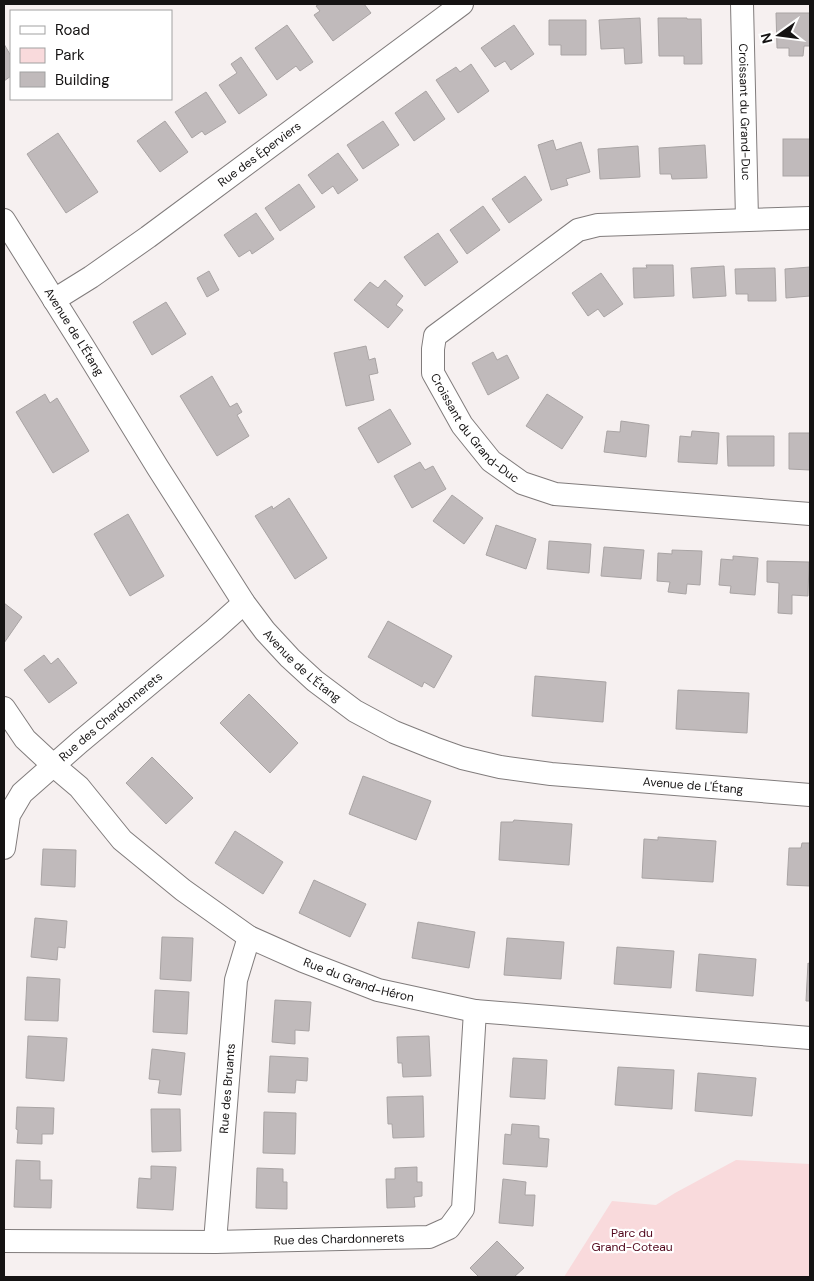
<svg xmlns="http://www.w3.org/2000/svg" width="814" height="1281" font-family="'DM Sans',sans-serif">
  <rect width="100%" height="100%" fill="#f6f0f0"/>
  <path fill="#f9dadc" d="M 736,1160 L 810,1164 L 810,1277 L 564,1277 L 612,1201 L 656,1205 L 675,1193 Z"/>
  <g fill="#c0babb" stroke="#a9a4a4">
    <path d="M 320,4 L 364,4 L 371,13 L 333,41 L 314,15 L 320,11 L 316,6 Z"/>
    <path d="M 776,13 L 810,13 L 810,46 L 804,46 L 803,56 L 789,56 L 789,48 L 777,48 Z"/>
    <path d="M 640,18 L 642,63 L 625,64 L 624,48 L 601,49 L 599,20 Z"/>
    <path d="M 658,18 L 687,18 L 687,19 L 701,19 L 702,64 L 684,64 L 684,56 L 659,56 Z"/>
    <path d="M 549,20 L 586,20 L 586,55 L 561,55 L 561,45 L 549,45 Z"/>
    <path d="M 287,25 L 313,62 L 300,71 L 296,66 L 277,80 L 255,48 Z"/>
    <path d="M 514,25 L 534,54 L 511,70 L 505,61 L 495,67 L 481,48 Z"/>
    <path d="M 4,44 L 11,56 L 11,76 L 4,81 Z"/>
    <path d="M 241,57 L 267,95 L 239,114 L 219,85 L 237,73 L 231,64 Z"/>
    <path d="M 471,64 L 489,91 L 458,113 L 436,80 L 456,67 L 460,72 Z"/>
    <path d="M 426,91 L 445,119 L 414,141 L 395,113 Z"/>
    <path d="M 206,92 L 226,122 L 205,135 L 202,131 L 192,138 L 175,112 Z"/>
    <path d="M 165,121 L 188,152 L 160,172 L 137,141 Z"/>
    <path d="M 383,121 L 399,145 L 363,169 L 347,145 Z"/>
    <path d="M 58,133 L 98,192 L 66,213 L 27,154 Z"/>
    <rect x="783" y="139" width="27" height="37"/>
    <path d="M 553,140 L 556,150 L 581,142 L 590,172 L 566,179 L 568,185 L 551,190 L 538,145 Z"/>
    <path d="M 705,145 L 707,178 L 672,179 L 671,174 L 660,174 L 659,148 Z"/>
    <path d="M 638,146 L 640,177 L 600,179 L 598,149 Z"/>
    <path d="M 338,153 L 358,180 L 338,194 L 333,186 L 322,194 L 308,175 Z"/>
    <path d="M 525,176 L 542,200 L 509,223 L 492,199 Z"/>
    <path d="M 299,184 L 315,207 L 280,231 L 265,208 Z"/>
    <path d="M 483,206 L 500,230 L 467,254 L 450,230 Z"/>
    <path d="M 256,213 L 274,239 L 252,254 L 250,250 L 239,257 L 224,235 Z"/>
    <path d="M 438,233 L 458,262 L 425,286 L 404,257 Z"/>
    <path d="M 646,265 L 673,265 L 674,296 L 634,298 L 633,268 L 647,268 Z"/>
    <path d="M 724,266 L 726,296 L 693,298 L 691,268 Z"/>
    <path d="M 810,267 L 810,296 L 786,298 L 785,269 Z"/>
    <path d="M 775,268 L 776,301 L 748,301 L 748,294 L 736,294 L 735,269 Z"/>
    <path d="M 209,271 L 219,290 L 207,297 L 197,278 Z"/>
    <path d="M 601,273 L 623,304 L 604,317 L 598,309 L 588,316 L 572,293 Z"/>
    <path d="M 385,280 L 403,296 L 396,305 L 403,310 L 388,328 L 354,300 L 370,282 L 378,288 Z"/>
    <path d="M 166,302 L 186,334 L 152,355 L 133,322 Z"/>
    <path d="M 366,346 L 369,360 L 375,358 L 378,373 L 369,375 L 374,400 L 346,406 L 334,353 Z"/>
    <path d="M 493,352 L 497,360 L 507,355 L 519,378 L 488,395 L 472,363 Z"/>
    <path d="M 212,376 L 230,407 L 237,403 L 242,412 L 237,415 L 249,436 L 217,456 L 180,396 Z"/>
    <path d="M 45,394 L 50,403 L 57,398 L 89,451 L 53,473 L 16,412 Z"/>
    <path d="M 547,394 L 583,417 L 562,449 L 526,426 Z"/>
    <path d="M 390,409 L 411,444 L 378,463 L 358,428 Z"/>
    <path d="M 621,421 L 649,425 L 646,457 L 604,452 L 607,431 L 620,432 Z"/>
    <path d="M 692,431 L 719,433 L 717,464 L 678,462 L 680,436 L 691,437 Z"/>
    <path d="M 789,433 L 810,433 L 810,470 L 789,469 Z"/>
    <path d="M 727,436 L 774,436 L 774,466 L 728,466 Z"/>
    <path d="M 420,462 L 425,470 L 433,466 L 446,489 L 412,508 L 394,476 Z"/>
    <path d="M 452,495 L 483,518 L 464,544 L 433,521 Z"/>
    <path d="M 289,498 L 327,558 L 295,579 L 255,516 L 272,506 L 273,509 Z"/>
    <path d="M 128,514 L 164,576 L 130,596 L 94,534 Z"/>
    <path d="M 496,525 L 536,539 L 526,569 L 486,555 Z"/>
    <path d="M 549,541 L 591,544 L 589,573 L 547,569 Z"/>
    <path d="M 604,547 L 644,550 L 641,579 L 601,576 Z"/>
    <path d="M 672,550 L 702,551 L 700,585 L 687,584 L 686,594 L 668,592 L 670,582 L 657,581 L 658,553 L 672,554 Z"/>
    <path d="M 733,556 L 758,558 L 755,595 L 730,593 L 731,586 L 719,585 L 721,559 L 733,560 Z"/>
    <path d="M 767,561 L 809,562 L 808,596 L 792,595 L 792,614 L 778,613 L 779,583 L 767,582 Z"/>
    <path d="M 4,603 L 22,617 L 4,643 Z"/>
    <path d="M 388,621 L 452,656 L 434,688 L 424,682 L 422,687 L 368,657 Z"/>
    <path d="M 44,655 L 51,664 L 58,658 L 77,683 L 49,703 L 24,670 Z"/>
    <path d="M 535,676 L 606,682 L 603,722 L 532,716 Z"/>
    <path d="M 678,690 L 749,693 L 747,733 L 676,729 Z"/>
    <path d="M 249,694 L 298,743 L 270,773 L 220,723 Z"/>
    <path d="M 152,757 L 193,798 L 166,824 L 126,783 Z"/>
    <path d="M 363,776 L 431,801 L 416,840 L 349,814 Z"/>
    <path d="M 514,820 L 572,824 L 569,865 L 499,860 L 501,822 L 513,822 Z"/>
    <path d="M 235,831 L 283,862 L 263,894 L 215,863 Z"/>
    <path d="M 658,837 L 716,841 L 713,882 L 642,878 L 644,839 L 658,840 Z"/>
    <path d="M 802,843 L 810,843 L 810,886 L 787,885 L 789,848 L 801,848 Z"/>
    <path d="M 43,849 L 76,850 L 75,887 L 41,885 Z"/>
    <path d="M 314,880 L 366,904 L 350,937 L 299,913 Z"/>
    <path d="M 35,918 L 67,921 L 65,948 L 58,947 L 57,960 L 31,957 Z"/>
    <path d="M 418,922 L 475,932 L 469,968 L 412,958 Z"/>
    <path d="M 162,937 L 193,938 L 191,981 L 160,979 Z"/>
    <path d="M 507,938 L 564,942 L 561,979 L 504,975 Z"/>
    <path d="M 617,947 L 674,951 L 671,988 L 614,984 Z"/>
    <path d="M 699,954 L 756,959 L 753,996 L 696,991 Z"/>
    <path d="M 808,963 L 810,964 L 810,1001 L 806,1001 Z"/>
    <path d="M 27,977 L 60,979 L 58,1021 L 25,1020 Z"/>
    <path d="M 155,990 L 189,992 L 187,1034 L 153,1032 Z"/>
    <path d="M 275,1000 L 311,1002 L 309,1031 L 295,1030 L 295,1044 L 272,1042 Z"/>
    <path d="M 28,1036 L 67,1038 L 64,1081 L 26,1078 Z"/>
    <path d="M 429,1036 L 431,1076 L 403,1077 L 402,1063 L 398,1063 L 397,1037 Z"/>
    <path d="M 152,1049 L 185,1053 L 181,1095 L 158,1093 L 160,1080 L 149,1079 Z"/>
    <path d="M 270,1056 L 308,1058 L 307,1081 L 296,1080 L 295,1093 L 268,1092 Z"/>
    <path d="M 513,1058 L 547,1060 L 545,1099 L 510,1097 Z"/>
    <path d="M 618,1067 L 674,1070 L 672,1109 L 615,1105 Z"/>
    <path d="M 698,1073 L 756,1078 L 752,1116 L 695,1111 Z"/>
    <path d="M 423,1096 L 424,1137 L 393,1138 L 392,1124 L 388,1124 L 387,1097 Z"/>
    <path d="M 17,1107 L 54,1108 L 53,1134 L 42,1134 L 42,1144 L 17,1143 L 18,1130 L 16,1129 Z"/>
    <path d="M 151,1109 L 180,1109 L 181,1151 L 152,1152 Z"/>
    <path d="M 264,1112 L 296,1113 L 295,1154 L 263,1153 Z"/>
    <path d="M 512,1124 L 539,1126 L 539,1138 L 549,1139 L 547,1167 L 503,1164 L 505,1134 L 511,1135 Z"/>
    <path d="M 16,1160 L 40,1161 L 40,1180 L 52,1180 L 51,1208 L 14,1207 Z"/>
    <path d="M 151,1166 L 176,1167 L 173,1210 L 137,1208 L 139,1178 L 151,1179 Z"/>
    <path d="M 417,1167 L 417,1182 L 422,1182 L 422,1196 L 414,1197 L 415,1207 L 387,1208 L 386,1179 L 395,1179 L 395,1168 Z"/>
    <path d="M 257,1168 L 283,1169 L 283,1182 L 287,1182 L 287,1209 L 256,1208 Z"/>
    <path d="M 503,1179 L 526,1182 L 525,1195 L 535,1195 L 533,1226 L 499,1223 Z"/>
    <path d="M 497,1241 L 524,1268 L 514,1277 L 479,1277 L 470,1268 Z"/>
  </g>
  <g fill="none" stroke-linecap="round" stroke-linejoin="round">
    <defs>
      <g id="street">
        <path id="s1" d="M 742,4 L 747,219"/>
        <path id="s2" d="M 810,218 L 598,225 L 578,230 L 435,336 L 433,349 L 433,373 L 462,425 L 491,461 L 522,483 L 555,494 L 810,514"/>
        <path id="s3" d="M 4,220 L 83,346 L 158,468 L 244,603 L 265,631 L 290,658 L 315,681 L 355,711 L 394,732 L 434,748 L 462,758 L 500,767 L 551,774 L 810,795"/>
        <path id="s4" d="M 54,300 L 91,277 L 148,237 L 462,4"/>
        <path id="s5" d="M 4,708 L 25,739 L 53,765 L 79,787 L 122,840 L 183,890 L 249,937 L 303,961 L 378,990 L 475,1011 L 810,1038"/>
        <path id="s6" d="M 4,848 L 9,815 L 22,793 L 80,742 L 214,630 L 244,603"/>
        <path id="s7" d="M 4,1241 L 215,1242 L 429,1237 L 449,1228 L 463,1209 L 475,1011"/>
        <path id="s8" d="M 215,1242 L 236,980 L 249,937"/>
      </g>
    </defs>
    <use href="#street" stroke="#817c7c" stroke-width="24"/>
    <use href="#street" stroke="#fff" stroke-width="22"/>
  </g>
  <g text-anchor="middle" stroke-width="4.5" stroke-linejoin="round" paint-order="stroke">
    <g font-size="12" fill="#151313" stroke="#fff">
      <text dy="4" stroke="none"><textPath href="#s1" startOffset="108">Croissant du Grand-Duc</textPath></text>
      <text dy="4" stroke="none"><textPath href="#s4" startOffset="252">Rue des Éperviers</textPath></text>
      <text dy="4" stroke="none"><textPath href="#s3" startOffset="132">Avenue de L'Étang</textPath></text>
      <text dy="4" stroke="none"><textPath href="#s2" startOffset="518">Croissant du Grand-Duc</textPath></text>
      <text dy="4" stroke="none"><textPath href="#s3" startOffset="538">Avenue de L'Étang</textPath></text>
      <text dy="4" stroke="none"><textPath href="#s6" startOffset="176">Rue des Chardonnerets</textPath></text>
      <text dy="4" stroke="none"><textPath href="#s3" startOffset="958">Avenue de L'Étang</textPath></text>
      <text dy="4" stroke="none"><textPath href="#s5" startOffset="456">Rue du Grand-Héron</textPath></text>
      <text dy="4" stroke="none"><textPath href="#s8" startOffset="154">Rue des Bruants</textPath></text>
      <text dy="4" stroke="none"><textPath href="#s7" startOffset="335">Rue des Chardonnerets</textPath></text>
    </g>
    <g font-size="12" fill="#51061b" stroke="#fff">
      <text x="632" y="1237">Parc du<tspan x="632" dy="14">Grand-Coteau</tspan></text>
    </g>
  </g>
  <rect width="814" height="1281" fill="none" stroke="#151313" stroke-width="10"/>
  <rect x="10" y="10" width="162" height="90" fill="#ffffff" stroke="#a1a1a1"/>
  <rect x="20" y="26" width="25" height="8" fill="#ffffff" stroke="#a1a1a1"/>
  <text x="55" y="35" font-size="15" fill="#151313">Road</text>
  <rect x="20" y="48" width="25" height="15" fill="#f9dadc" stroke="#a1a1a1"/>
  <text x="55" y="60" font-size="15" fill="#151313">Park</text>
  <rect x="20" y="72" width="25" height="15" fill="#c0babb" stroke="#a1a1a1"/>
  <text x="55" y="85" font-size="15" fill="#151313">Building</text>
  <g transform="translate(779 35) rotate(256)" stroke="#ffffff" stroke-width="4" paint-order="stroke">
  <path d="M0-4L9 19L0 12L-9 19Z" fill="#151313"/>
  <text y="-8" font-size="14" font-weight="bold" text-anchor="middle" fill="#151313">N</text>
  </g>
</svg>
